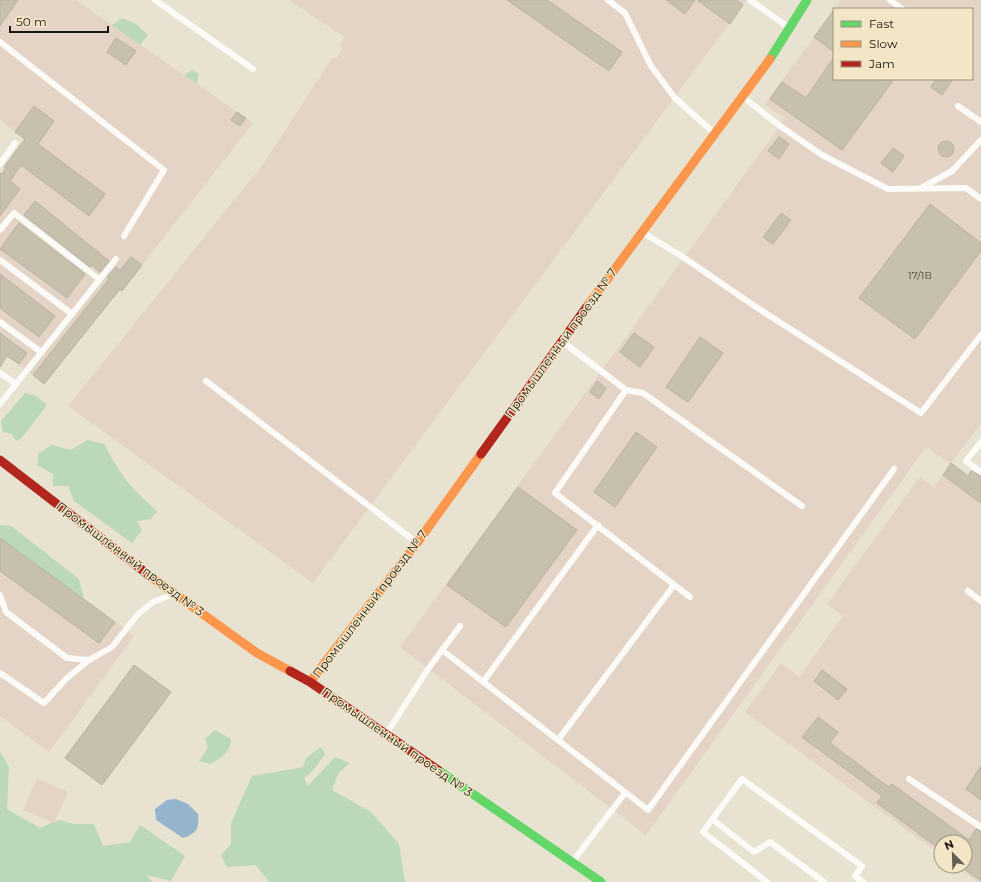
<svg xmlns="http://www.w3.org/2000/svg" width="981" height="882" font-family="Montserrat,sans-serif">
  <rect width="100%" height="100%" fill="#e8e2d1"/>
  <g fill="#e3d4c6">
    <path d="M 0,0 L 76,0 L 253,123 L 147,259 L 122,291 L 120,290 L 44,384 L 8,356 L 2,364 L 0,363 L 0,177 L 4,167 L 25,139 L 0,120 Z"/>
    <path d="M 289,0 L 747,0 L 313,583 L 68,406 L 264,163 L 332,58 L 337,58 L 342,49 L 340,45 L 345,36 L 332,29 Z"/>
    <path d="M 841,0 L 981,0 L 981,423 L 951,463 L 981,485 L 981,882 L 977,882 L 955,866 L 965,866 L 965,842 L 941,842 L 941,855 L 745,712 L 781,663 L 799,677 L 843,616 L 827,604 L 920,477 L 934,487 L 951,464 L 926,447 L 646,835 L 400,647 L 780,126 L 785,118 L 764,105 L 834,10 L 834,79 L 972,79 L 972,9 L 835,9 Z"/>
    <path d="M 0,538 L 134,636 L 49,752 L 0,716 Z"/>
    <path d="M 37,778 L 68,792 L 54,823 L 23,810 Z"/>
  </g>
  <g fill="#bcd8bb">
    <path d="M 122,18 L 136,24 L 148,35 L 140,45 L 112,25 Z"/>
    <path d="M 192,70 L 199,74 L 197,84 L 184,75 Z"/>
    <path d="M 25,393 L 36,396 L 47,405 L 21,439 L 16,441 L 12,434 L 3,432 L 1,421 Z"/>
    <path d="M 88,440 L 104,444 C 120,475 131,488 157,511 L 151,519 L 137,521 L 142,530 L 132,543 L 74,501 L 68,486 L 53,486 L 53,474 L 37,465 L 39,453 L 52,445 L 71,450 Z"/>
    <path d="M 0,525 L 11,526 L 79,579 L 84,599 L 0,538 Z"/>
    <path d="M 215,730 L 231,739 C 229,754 223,757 210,764 L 199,761 L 208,748 L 205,739 Z"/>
    <path d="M 321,747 L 325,754 L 312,772 L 304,778 L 308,786 L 335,757 L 349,763 L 338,774 L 332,790 L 371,812 L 399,844 L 405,882 L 269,882 L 256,865 L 227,867 L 221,855 L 231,844 L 231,823 L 252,776 L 303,767 L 306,758 Z"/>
    <path d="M 0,751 L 9,767 L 7,809 L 40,828 L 59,820 L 74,824 L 94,824 L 103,846 L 130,842 L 140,825 L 185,856 L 171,881 L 147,875 L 152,882 L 0,882 Z"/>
  </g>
  <path fill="#95b5ce" d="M 176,799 L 188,804 L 198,814 C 199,829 197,833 183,838 L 156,820 L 155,809 L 167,800 Z"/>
  <g fill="#c7c0ad" stroke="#b6b2a4">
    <path d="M 0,0 L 18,0 L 0,26 Z"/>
    <path d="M 507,0 L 547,0 L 622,52 L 609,71 Z"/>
    <path d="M 666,0 L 695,0 L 685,14 Z"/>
    <path d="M 697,0 L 736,0 L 743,5 L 730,24 Z"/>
    <path d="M 834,10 L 834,52 L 814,37 Z"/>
    <path d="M 116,38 L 136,51 L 126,65 L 107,52 Z"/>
    <path d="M 834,57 L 834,79 L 894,79 L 842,150 L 770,99 L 782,82 L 806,98 Z"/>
    <path d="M 936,79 L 953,79 L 942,95 L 931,87 Z"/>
    <path d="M 34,106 L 54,121 L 38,144 L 105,194 L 89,216 L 21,165 L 10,181 L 20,189 L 0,216 L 0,173 L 2,174 L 6,168 L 4,167 L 25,139 L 15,132 Z"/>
    <path d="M 237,112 L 246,118 L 240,126 L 231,120 Z"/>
    <path d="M 779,137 L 789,144 L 779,159 L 768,151 Z"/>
    <circle cx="946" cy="149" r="8"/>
    <path d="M 893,148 L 904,156 L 893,172 L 881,163 Z"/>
    <path d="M 35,201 L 109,261 L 100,272 L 92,265 L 90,267 L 24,215 Z"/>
    <path d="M 930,204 L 981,243 L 981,251 L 915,339 L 859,298 Z"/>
    <path d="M 781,213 L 791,220 L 773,244 L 763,237 Z"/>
    <path d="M 19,223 L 85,274 L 67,298 L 0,249 Z"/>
    <path d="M 131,257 L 142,265 L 122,291 L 120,289 L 44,384 L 33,375 L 109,279 L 107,277 L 116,267 L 120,270 Z"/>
    <path d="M 0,274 L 55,316 L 39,337 L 0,308 Z"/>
    <path d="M 0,333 L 27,353 L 19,364 L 7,356 L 0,367 Z"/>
    <path d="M 634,333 L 654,347 L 640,367 L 620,352 Z"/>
    <path d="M 700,337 L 723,353 L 688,402 L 666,387 Z"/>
    <path d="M 597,381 L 606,388 L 599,399 L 590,392 Z"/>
    <path d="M 636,432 L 657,447 L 615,507 L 594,492 Z"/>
    <path d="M 951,463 L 968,476 L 971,471 L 981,476 L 981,503 L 943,475 Z"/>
    <path d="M 518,487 L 577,530 L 506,627 L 447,585 Z"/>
    <path d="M 0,538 L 115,622 L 99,643 L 0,571 Z"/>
    <path d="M 134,665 L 171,692 L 102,785 L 65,758 Z"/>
    <path d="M 822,670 L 847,689 L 838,700 L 814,681 Z"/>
    <path d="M 818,717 L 838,732 L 830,743 L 875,777 L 889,787 L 892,784 L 969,840 L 976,829 L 981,831 L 981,881 L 960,866 L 965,866 L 965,845 L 967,842 L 941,842 L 941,850 L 877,803 L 882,796 L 802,737 Z"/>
    <path d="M 981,766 L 981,800 L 966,789 Z"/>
  </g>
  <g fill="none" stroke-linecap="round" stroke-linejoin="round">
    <g stroke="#fcfbf8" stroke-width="6">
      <path d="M 155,0 L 253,69"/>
      <path d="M 608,0 L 625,13 L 651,66 L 675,98 L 713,132"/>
      <path d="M 750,0 L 788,27"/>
      <path d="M 890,0 L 902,9"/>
      <path d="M 0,42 L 164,170 L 124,236"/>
      <path d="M 743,97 L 780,126 L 822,155 L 888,189 L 966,188 L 981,199"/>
      <path d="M 958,106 L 981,122"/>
      <path d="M 0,164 L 15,143"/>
      <path d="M 923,187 L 952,171 L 981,140"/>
      <path d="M 0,230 L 14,213 L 99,279"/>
      <path d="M 642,232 L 683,257 L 756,307 L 921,413 L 981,335"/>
      <path d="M 0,260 L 72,314"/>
      <path d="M 0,322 L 41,352"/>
      <path d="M 563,342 L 626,390 L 643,393 L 802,506"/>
      <path d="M 0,373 L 16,384"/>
      <path d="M 206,381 L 416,542"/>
      <path d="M 626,390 L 555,493 L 690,597"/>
      <path d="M 0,404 L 116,259"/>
      <path d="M 981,442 L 966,461 L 981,472"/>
      <path d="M 968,591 L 981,601"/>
      <path d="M 0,595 L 6,612 L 67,658 L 89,660 L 112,647 L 138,614 L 153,602 L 171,595"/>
      <path d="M 442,650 L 648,810 L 894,469"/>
      <path d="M 0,673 L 44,703 L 67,678 L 89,660"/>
      <path d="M 483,682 L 598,525"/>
      <path d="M 387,733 L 428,669 L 460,626"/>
      <path d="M 558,740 L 674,585"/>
      <path d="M 909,779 L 981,827"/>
      <path d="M 712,819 L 754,852 L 770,842 L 824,882"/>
      <path d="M 573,861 L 625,793"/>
      <path d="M 767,882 L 703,832 L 742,779 L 862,866 L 855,876 L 863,882"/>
    </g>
    <g stroke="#63d668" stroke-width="9">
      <path d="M 770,59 L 807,0"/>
      <path d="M 438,770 L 601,882"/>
    </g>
    <g stroke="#ff974d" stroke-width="9">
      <path d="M 586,308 L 770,59"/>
      <path d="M 150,576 L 257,653 L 290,671"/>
      <path d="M 310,682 L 417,543 L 481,454"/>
    </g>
    <g stroke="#b3261e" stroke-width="9">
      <path d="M 481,454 L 586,308"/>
      <path d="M 0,460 L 150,576"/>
      <path d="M 290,671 L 310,682 L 438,770"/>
    </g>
  </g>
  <g text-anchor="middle" stroke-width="3" stroke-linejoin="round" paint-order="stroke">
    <g font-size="10" fill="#464134">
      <text x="920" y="279">17/1В</text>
    </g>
    <g font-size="12" fill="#1b170c" stroke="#f2e6c7">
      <text transform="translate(561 343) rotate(-54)" y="4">Промышленный проезд № 7</text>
      <text transform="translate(130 559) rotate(37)" y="4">Промышленный проезд № 3</text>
      <text transform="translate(370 604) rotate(-53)" y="4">Промышленный проезд № 7</text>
      <text transform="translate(397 742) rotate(35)" y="4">Промышленный проезд № 3</text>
    </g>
  </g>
  <rect x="833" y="8" width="140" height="72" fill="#f2e6c7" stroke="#9c937c"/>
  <rect x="841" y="21" width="20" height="6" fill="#63d668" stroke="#9c937c"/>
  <text x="869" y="28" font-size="12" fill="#1b170c">Fast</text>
  <rect x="841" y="41" width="20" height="6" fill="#ff974d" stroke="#9c937c"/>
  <text x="869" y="48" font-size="12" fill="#1b170c">Slow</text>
  <rect x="841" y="61" width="20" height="6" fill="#b3261e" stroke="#9c937c"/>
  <text x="869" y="68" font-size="12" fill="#1b170c">Jam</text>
  <g transform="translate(953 854) rotate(337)"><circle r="19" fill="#f2e6c7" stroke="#9c937c"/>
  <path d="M0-3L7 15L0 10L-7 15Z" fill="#635e51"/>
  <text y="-6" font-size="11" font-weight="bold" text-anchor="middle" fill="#1b170c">N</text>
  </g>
  <path d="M10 26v6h98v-6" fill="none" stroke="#1b170c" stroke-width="2"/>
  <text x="16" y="26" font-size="12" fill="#1b170c" stroke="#f2e6c7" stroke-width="3" paint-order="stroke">50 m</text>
</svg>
